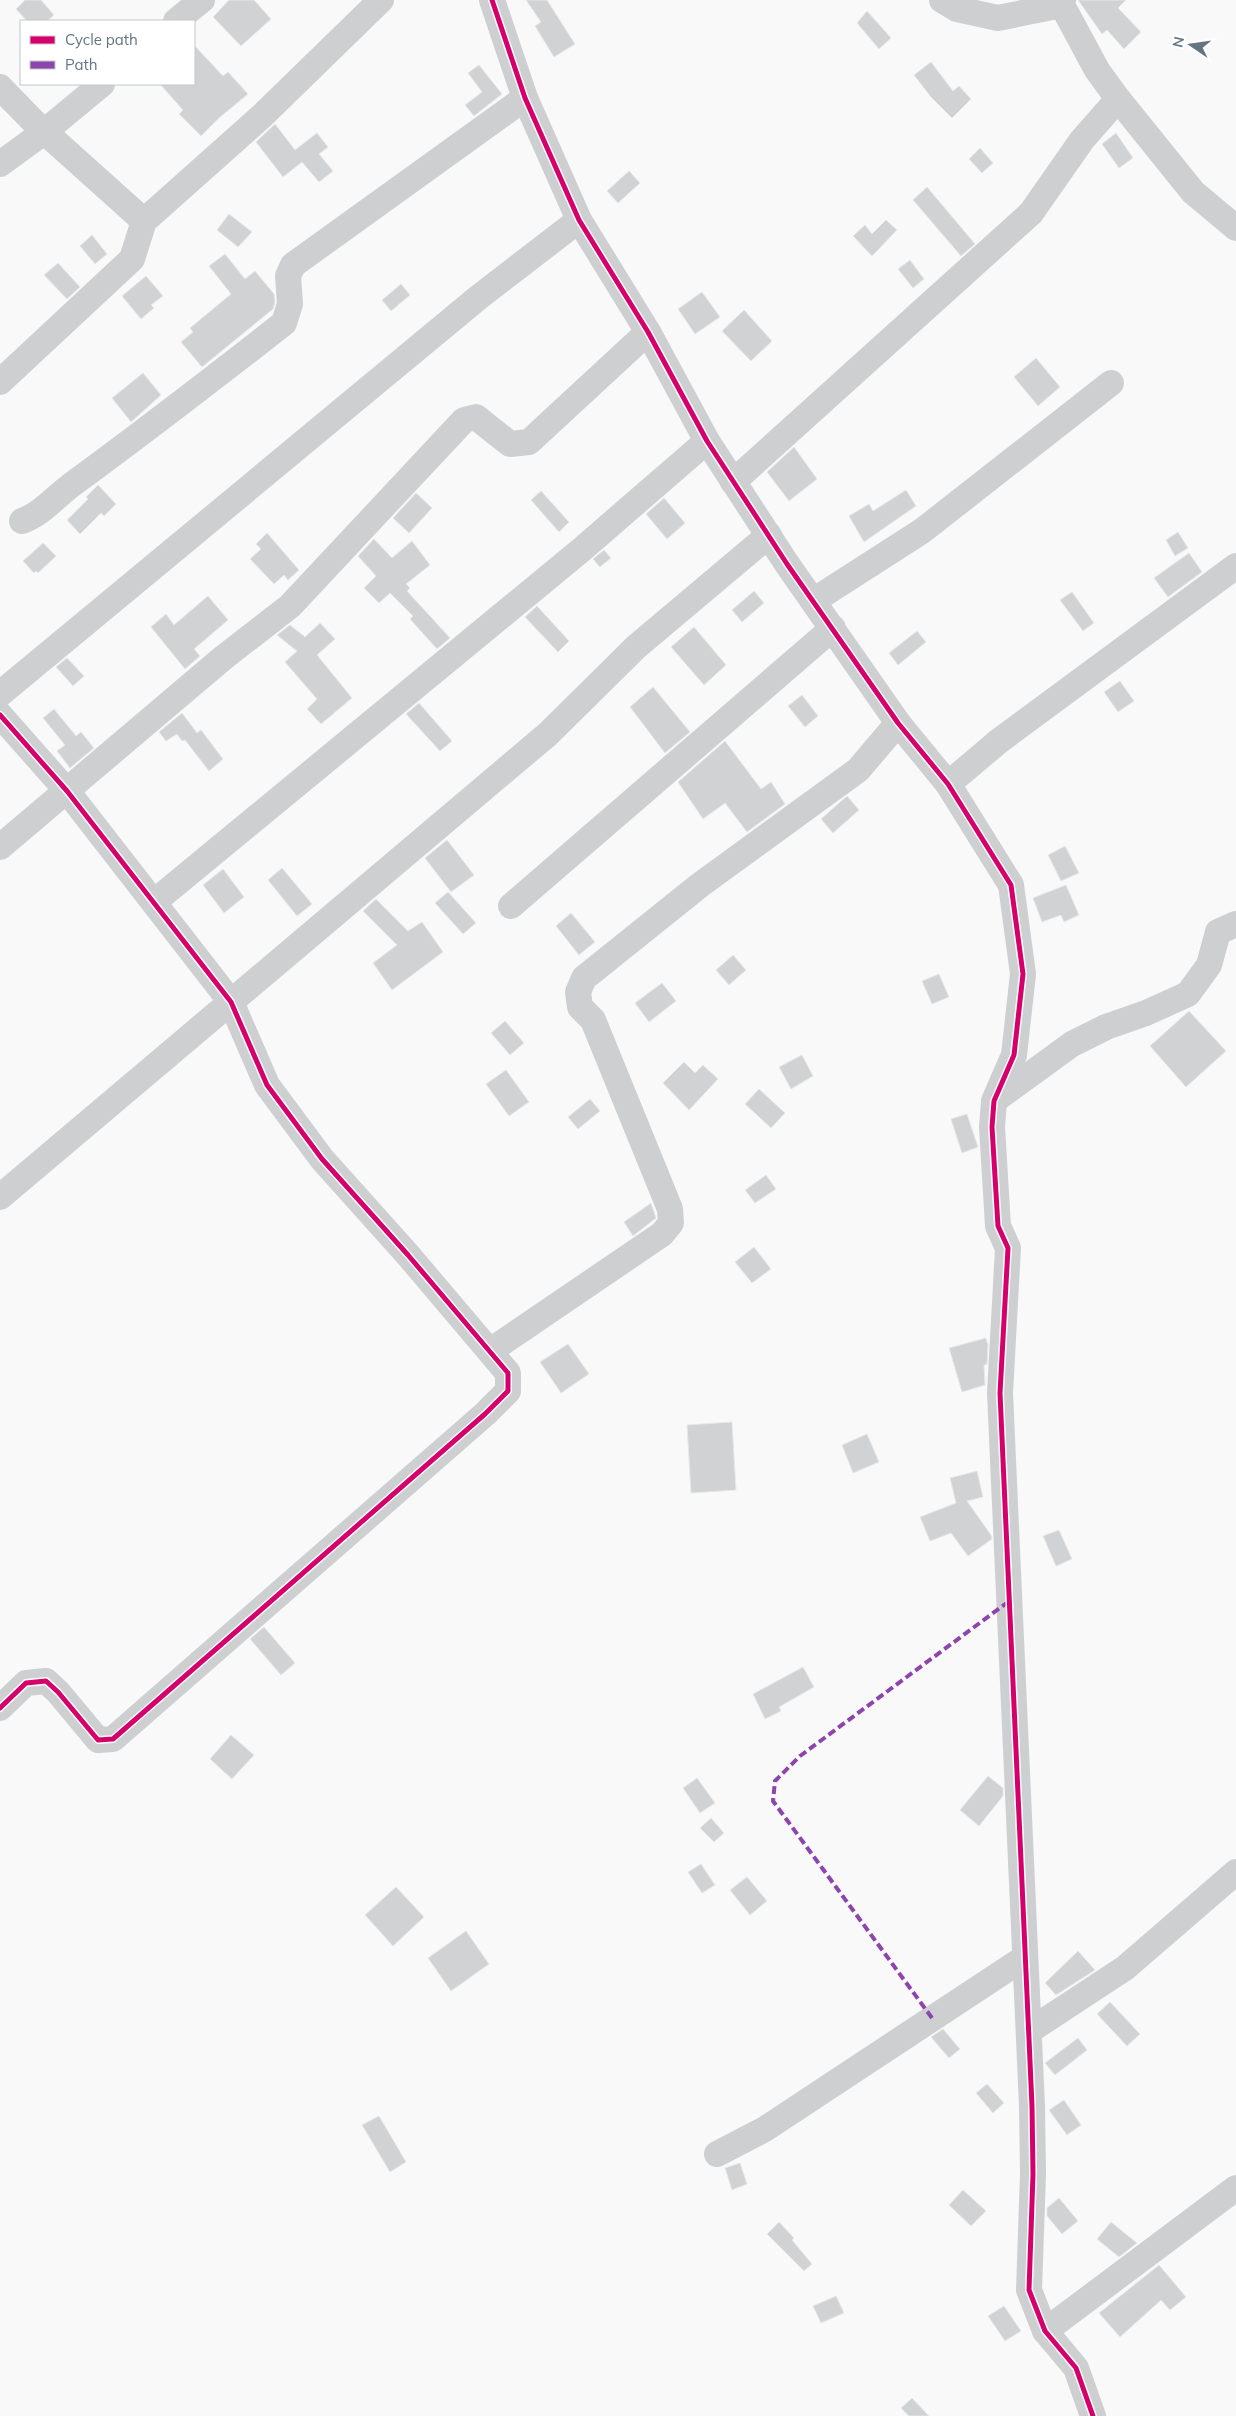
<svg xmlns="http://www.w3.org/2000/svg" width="1236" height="2416" font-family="Mulish,sans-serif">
  <rect width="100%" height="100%" fill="#f9f9f9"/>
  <g fill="#d0d2d3" stroke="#e8e8e8">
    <path d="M 25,0 L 41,0 L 54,15 L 47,21 L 27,21 L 16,9 Z"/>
    <path d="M 229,0 L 254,0 L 271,19 L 241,46 L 213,17 Z"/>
    <path d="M 526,0 L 547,0 L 575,44 L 554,57 L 535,26 L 541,22 Z"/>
    <path d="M 1078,0 L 1126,0 L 1118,8 L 1141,32 L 1124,49 L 1107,30 L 1102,34 Z"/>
    <path d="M 867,11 L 891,38 L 879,49 L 857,23 Z"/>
    <path d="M 194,45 L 223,76 L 228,72 L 248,94 L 219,118 L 201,136 L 179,114 L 183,110 L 160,84 L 194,84 Z"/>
    <path d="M 931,62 L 953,91 L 959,86 L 971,99 L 952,118 L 931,97 L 914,75 Z"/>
    <path d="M 479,65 L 502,94 L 474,116 L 465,105 L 482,92 L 468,73 Z"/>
    <path d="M 275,124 L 295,150 L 317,133 L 328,147 L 319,154 L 333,171 L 319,182 L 302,162 L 283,177 L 256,142 Z"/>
    <path d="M 1116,133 L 1133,158 L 1119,168 L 1102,144 Z"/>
    <path d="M 980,148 L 993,163 L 982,173 L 969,159 Z"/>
    <path d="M 629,171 L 640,183 L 618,203 L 607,191 Z"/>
    <path d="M 927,187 L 975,244 L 961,256 L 913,200 Z"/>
    <path d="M 229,214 L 252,232 L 238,247 L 217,230 Z"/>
    <path d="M 886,220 L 897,230 L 872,256 L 853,236 L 865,225 L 872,234 Z"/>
    <path d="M 92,235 L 107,254 L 95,264 L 80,246 Z"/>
    <path d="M 225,254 L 245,279 L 255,271 L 274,294 L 275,302 L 273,309 L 202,367 L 181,342 L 193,332 L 190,328 L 231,294 L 209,266 Z"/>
    <path d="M 910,260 L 924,279 L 913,288 L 898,269 Z"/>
    <path d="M 58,263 L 80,287 L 67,299 L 44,275 Z"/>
    <path d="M 146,276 L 163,296 L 151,305 L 154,308 L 141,319 L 122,296 Z"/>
    <path d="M 401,284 L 410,295 L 391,311 L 382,300 Z"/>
    <path d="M 702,292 L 720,317 L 695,334 L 678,309 Z"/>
    <path d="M 744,310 L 772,341 L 751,361 L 722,331 Z"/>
    <path d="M 1036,358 L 1060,387 L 1038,406 L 1014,377 Z"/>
    <path d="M 143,373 L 161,395 L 131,422 L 112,398 Z"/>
    <path d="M 794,447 L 817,479 L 789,501 L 767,472 Z"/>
    <path d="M 98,485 L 116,504 L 104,516 L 101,513 L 80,534 L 67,520 L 88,499 L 86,497 Z"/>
    <path d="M 906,490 L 916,506 L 864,542 L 849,516 L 869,504 L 873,511 Z"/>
    <path d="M 541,491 L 569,522 L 559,532 L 531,500 Z"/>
    <path d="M 416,493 L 432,508 L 409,533 L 393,518 Z"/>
    <path d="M 664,498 L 685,523 L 667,539 L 646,514 Z"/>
    <path d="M 1178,532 L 1188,548 L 1175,556 L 1166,540 Z"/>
    <path d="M 267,533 L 299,570 L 288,580 L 284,575 L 274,584 L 250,559 L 261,549 L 256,544 Z"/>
    <path d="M 374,539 L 392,558 L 412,541 L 430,565 L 406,584 L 410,588 L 407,591 L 450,638 L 437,649 L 410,619 L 413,616 L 390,593 L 379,603 L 364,588 L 376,576 L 358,556 Z"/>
    <path d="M 43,543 L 56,556 L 38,573 L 36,571 L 34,573 L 23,561 Z"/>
    <path d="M 604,550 L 611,558 L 600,567 L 593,559 Z"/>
    <path d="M 1189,553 L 1202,572 L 1168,597 L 1154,578 Z"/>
    <path d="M 754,591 L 764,603 L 742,622 L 732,610 Z"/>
    <path d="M 1072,592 L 1094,623 L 1083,631 L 1060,600 Z"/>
    <path d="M 208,596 L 228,620 L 194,649 L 200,656 L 185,669 L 151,627 L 166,614 L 174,625 Z"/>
    <path d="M 537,606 L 569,641 L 558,652 L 525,617 Z"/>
    <path d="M 320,623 L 335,639 L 317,655 L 352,698 L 321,724 L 307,709 L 317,699 L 285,662 L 297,651 L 277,635 L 290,625 L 305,637 Z"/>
    <path d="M 694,627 L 726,665 L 704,685 L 671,647 Z"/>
    <path d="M 917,631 L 926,642 L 898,665 L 889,653 Z"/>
    <path d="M 67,658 L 84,676 L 73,686 L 56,667 Z"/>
    <path d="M 1120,681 L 1134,701 L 1118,712 L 1104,692 Z"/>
    <path d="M 653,687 L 690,732 L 665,753 L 630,707 Z"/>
    <path d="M 802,695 L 818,716 L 805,727 L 788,706 Z"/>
    <path d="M 419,703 L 452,741 L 440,751 L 406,714 Z"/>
    <path d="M 54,709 L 76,736 L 81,732 L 94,748 L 70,768 L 57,751 L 65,745 L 43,718 Z"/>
    <path d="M 182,713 L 197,733 L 201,730 L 223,759 L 209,771 L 185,740 L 182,741 L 177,734 L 166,741 L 159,732 Z"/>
    <path d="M 725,741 L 761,789 L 771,782 L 785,804 L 747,832 L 725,803 L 703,819 L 678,782 Z"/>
    <path d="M 847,796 L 859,810 L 833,833 L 821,819 Z"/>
    <path d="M 447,840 L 474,875 L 451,892 L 425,858 Z"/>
    <path d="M 1065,846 L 1079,873 L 1061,881 L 1048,855 Z"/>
    <path d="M 282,868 L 312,904 L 297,916 L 268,880 Z"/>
    <path d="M 223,869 L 244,897 L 224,913 L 203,885 Z"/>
    <path d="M 1066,885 L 1079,915 L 1064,922 L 1061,915 L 1042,922 L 1033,898 Z"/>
    <path d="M 448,892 L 476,923 L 463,934 L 435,903 Z"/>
    <path d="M 376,899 L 408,931 L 422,922 L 443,952 L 392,990 L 373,963 L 397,945 L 363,911 Z"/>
    <path d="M 571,913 L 595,942 L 579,955 L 556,926 Z"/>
    <path d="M 733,955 L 746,970 L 729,985 L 716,970 Z"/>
    <path d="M 939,974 L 949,997 L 932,1004 L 922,981 Z"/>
    <path d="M 662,983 L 676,1001 L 649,1022 L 635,1003 Z"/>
    <path d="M 1189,1011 L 1226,1051 L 1186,1087 L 1150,1046 Z"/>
    <path d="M 505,1021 L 524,1043 L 510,1055 L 491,1033 Z"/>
    <path d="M 802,1055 L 813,1076 L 791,1089 L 779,1067 Z"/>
    <path d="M 684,1062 L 695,1073 L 703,1065 L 718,1079 L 689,1110 L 663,1083 Z"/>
    <path d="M 506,1070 L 529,1102 L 509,1116 L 486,1084 Z"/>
    <path d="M 759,1089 L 785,1113 L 771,1128 L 745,1104 Z"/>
    <path d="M 590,1099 L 600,1111 L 578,1129 L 568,1117 Z"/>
    <path d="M 967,1114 L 978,1147 L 962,1153 L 951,1119 Z"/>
    <path d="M 766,1175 L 776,1189 L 755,1203 L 745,1190 Z"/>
    <path d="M 651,1203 L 656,1218 L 633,1236 L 624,1222 Z"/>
    <path d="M 754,1247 L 771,1269 L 752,1283 L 735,1262 Z"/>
    <path d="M 986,1338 L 988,1345 L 987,1364 L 984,1365 L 985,1385 L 962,1392 L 949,1348 Z"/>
    <path d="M 568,1344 L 589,1374 L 561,1393 L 540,1362 Z"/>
    <path d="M 732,1422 L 736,1490 L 691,1493 L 687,1425 Z"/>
    <path d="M 867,1434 L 879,1462 L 853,1473 L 842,1445 Z"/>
    <path d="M 977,1471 L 983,1497 L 967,1501 L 991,1535 L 992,1539 L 968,1556 L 951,1533 L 930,1541 L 920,1517 L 956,1503 L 950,1478 Z"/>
    <path d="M 1059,1530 L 1072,1559 L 1056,1566 L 1043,1536 Z"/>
    <path d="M 264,1627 L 295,1663 L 281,1675 L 250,1639 Z"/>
    <path d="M 803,1667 L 814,1687 L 779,1707 L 781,1711 L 765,1719 L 753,1694 Z"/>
    <path d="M 231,1735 L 254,1755 L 232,1779 L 210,1759 Z"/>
    <path d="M 988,1776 L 1003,1788 L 1003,1796 L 979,1826 L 960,1810 Z"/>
    <path d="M 697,1778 L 715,1803 L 700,1813 L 683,1788 Z"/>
    <path d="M 711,1818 L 724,1833 L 714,1842 L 700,1828 Z"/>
    <path d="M 701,1864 L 715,1885 L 702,1893 L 688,1872 Z"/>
    <path d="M 747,1877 L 767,1901 L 750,1915 L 730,1890 Z"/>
    <path d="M 396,1887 L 424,1917 L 393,1946 L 365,1915 Z"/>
    <path d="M 466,1931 L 489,1964 L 451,1991 L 428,1958 Z"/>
    <path d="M 1078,1951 L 1095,1970 L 1056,1995 L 1045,1983 Z"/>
    <path d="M 1110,2002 L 1140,2034 L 1127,2046 L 1097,2014 Z"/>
    <path d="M 943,2029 L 960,2049 L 949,2058 L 931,2037 Z"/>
    <path d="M 1078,2038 L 1087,2050 L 1055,2075 L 1045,2063 Z"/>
    <path d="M 987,2084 L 1004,2103 L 993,2113 L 976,2093 Z"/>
    <path d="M 1064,2100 L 1081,2125 L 1067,2135 L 1049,2110 Z"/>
    <path d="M 379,2116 L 406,2162 L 390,2172 L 362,2125 Z"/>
    <path d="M 740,2163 L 747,2184 L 732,2190 L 725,2168 Z"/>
    <path d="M 963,2190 L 986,2211 L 971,2226 L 949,2205 Z"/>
    <path d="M 1059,2198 L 1078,2221 L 1062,2234 L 1047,2216 L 1047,2208 Z"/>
    <path d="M 779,2222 L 794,2238 L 792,2240 L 812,2264 L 804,2271 L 767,2234 Z"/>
    <path d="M 1111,2222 L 1137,2243 L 1119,2257 L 1097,2239 Z"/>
    <path d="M 1159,2265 L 1186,2297 L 1170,2310 L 1161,2300 L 1120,2337 L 1099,2313 Z"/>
    <path d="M 836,2296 L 844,2313 L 821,2323 L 813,2306 Z"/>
    <path d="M 1004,2306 L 1021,2331 L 1005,2341 L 988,2316 Z"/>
    <path d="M 912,2398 L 929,2416 L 909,2416 L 901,2408 Z"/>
  </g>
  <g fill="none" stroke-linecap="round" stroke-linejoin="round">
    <g stroke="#cecfd0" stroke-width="26">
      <path d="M 492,0 L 525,98 L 579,220 L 648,332 L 707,441 L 787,564 L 898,723 L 948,784 L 1011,885 L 1023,974 L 1014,1055 L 994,1101 L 992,1127 L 998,1226 L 1008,1248 L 1000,1393 L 1032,2106 L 1033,2174 L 1029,2290 L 1045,2331 L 1076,2368 L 1093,2416"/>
      <path d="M 942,0 L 957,9 L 998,18 L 1062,5"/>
      <path d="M 1063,0 L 1062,5 L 1097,70 L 1118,99 L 1193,192 L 1236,228"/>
      <path d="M 176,21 L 202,0"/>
      <path d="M 0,87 L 37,125 L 144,221"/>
      <path d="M 0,164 L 44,132 L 102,84"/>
      <path d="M 0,382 L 132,259 L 144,221 L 263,115 L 381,0"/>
      <path d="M 733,482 L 1031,213 L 1082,140 L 1118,99"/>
      <path d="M 22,521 C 42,514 57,495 74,483 C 145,431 215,377 284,323 L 290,304 L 288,276 L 293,265 L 525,98"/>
      <path d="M 813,601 L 922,531 L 1111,383"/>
      <path d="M 0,694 L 479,297 L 579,220"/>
      <path d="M 0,715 L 67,791 L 231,1002 L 267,1085 L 322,1159 L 408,1255 L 508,1373 L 508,1391 L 485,1414 L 113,1739 L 98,1740 L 58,1692 L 46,1681 L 26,1683 L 0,1708"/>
      <path d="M 948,784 L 999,741 L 1236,566"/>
      <path d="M 0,847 L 223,658 L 290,606 L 464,420 L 476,417 L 510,444 L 529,442 L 648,332"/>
      <path d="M 154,902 L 580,551 L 707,441"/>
      <path d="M 511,906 L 833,628"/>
      <path d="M 995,1100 L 1072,1044 L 1106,1027 L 1146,1013 L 1188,994 L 1209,965 L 1218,932 L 1236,924"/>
      <path d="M 0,1197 L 548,734 L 636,647 L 769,535"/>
      <path d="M 490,1351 L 662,1234 L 671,1223 L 670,1209 L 593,1020 L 580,1007 L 578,992 L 584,978 L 700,885 L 858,770 L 898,723"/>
      <path d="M 1029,2031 L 1125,1968 L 1236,1872"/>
      <path d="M 717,2154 L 765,2129 L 1024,1958"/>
      <path d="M 1045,2331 L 1236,2188"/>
    </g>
    <path stroke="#8e44ad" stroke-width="4" stroke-dasharray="8 4" stroke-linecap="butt" d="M 932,2018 L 773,1801 L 775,1781 L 800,1756 L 1008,1602"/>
    <defs>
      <g id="cycleway">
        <path d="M 492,0 L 525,98 L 579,220 L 648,332 L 707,441 L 787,564 L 898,723 L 948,784 L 1011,885 L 1023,974 L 1014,1055 L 994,1101 L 992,1127 L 998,1226 L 1008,1248 L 1000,1393 L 1032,2106 L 1033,2174 L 1029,2290 L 1045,2331 L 1076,2368 L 1093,2416"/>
        <path d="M 0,715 L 67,791 L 231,1002 L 267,1085 L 322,1159 L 408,1255 L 508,1373 L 508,1391 L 485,1414 L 113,1739 L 98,1740 L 58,1692 L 46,1681 L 26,1683 L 0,1708"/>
      </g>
    </defs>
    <use href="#cycleway" stroke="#fff" stroke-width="8"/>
    <use href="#cycleway" stroke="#d6006c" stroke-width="5"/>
  </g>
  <rect x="20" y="20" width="175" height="65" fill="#ffffff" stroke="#c1c8cd"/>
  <rect x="30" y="36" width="25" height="8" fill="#d6006c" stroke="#c1c8cd"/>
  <text x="65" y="45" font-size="15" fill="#657683">Cycle path</text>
  <rect x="30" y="61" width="25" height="8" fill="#8e44ad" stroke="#c1c8cd"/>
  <text x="65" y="70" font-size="15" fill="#657683">Path</text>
  <g transform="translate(1191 45) rotate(283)" stroke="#ffffff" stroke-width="4" paint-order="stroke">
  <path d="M0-4L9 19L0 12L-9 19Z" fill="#657683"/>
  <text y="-8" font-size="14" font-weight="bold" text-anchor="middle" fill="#657683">N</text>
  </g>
</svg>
